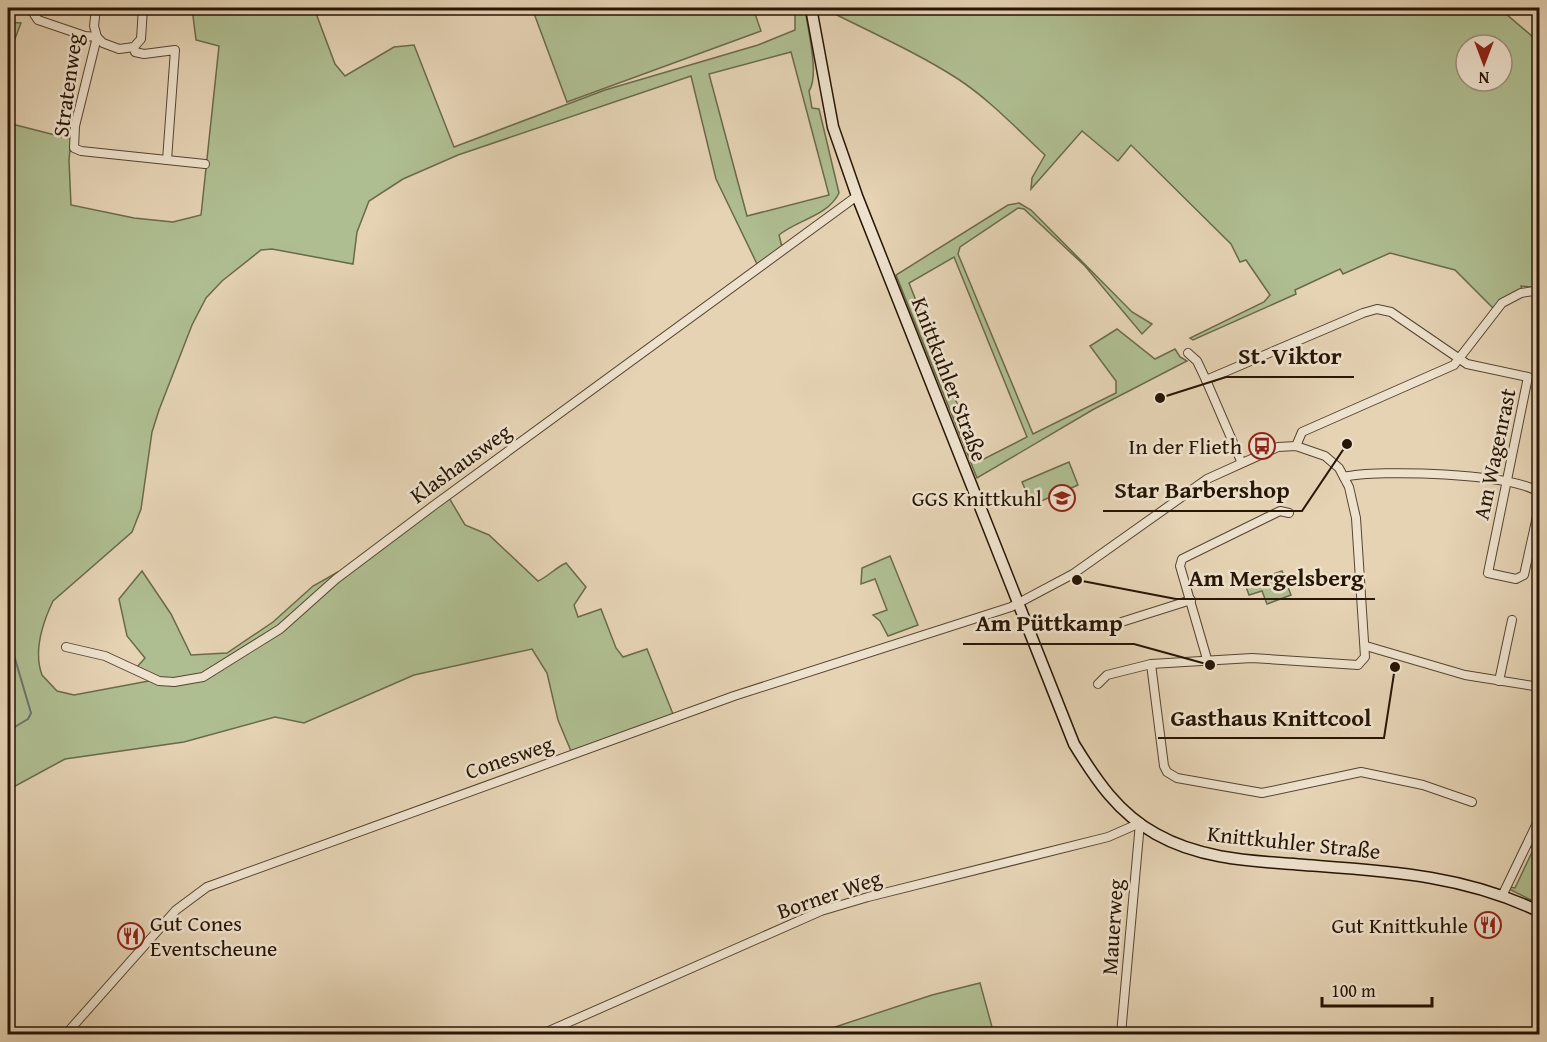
<svg xmlns="http://www.w3.org/2000/svg" width="1547" height="1042" font-family="'Gentium Book Plus',serif">
  <rect width="100%" height="100%" fill="#e5d3b4"/>
  <filter id="stains"><feTurbulence type="fractalNoise" baseFrequency=".00333" numOctaves="4"/><feColorMatrix values="0 0 0 0 .2 0 0 0 0 .09 0 0 0 0 .02 0 0 0 .5 -.17"/></filter>
  <radialGradient id="worn" r=".72"><stop offset=".6" stop-color="#630" stop-opacity="0"/><stop offset="1" stop-color="#630" stop-opacity=".3"/></radialGradient>
  <g fill="#afbe91" stroke="#6b6a4a" stroke-width="1.5" fill-rule="evenodd">
    <path d="M 192,8 L 314,8 L 335,64 L 345,76 L 394,47 L 414,45 L 454,147 L 605,90 L 758,45 L 795,30 L 795,8 L 805,8 C 807,27 820,75 809,91 L 812,108 L 819,109 L 839,193 C 828,216 797,220 779,235 L 782,247 L 758,266 L 716,179 L 691,76 L 458,155 L 403,179 L 369,201 L 357,232 L 353,264 L 272,249 L 261,250 L 222,281 L 206,298 L 192,325 L 159,410 L 152,432 L 141,509 L 132,532 L 53,601 C 43,622 33,651 42,675 L 57,691 L 74,695 L 154,680 L 189,682 L 263,643 L 336,579 L 448,496 L 465,525 L 489,535 L 538,581 C 549,576 555,568 566,563 L 586,587 L 574,605 L 578,617 L 601,609 L 616,648 L 623,657 L 647,649 L 673,714 L 571,751 L 558,720 L 547,673 L 532,649 L 414,675 L 304,723 L 275,717 L 184,742 L 65,759 L 8,790 L 8,123 L 71,139 L 69,160 L 71,205 L 134,218 L 173,222 L 201,215 L 219,46 L 196,40 ZM 791,52 L 829,195 L 747,216 L 709,74 Z"/>
    <path d="M 532,8 L 753,8 L 761,31 L 567,102 Z"/>
    <path d="M 823,8 L 1499,8 L 1539,42 L 1539,288 L 1521,286 L 1522,290 L 1493,308 L 1455,270 L 1390,253 L 1343,274 L 1340,269 L 1295,290 L 1296,294 L 1193,340 L 1190,338 L 1264,302 L 1270,295 L 1246,260 L 1240,262 L 1231,244 L 1131,145 L 1118,161 L 1082,131 L 1031,189 L 1032,178 L 1045,155 C 1017,129 990,100 958,79 C 916,52 868,31 823,8 ZM 1466,45 L 1502,45 L 1502,81 L 1466,81 Z"/>
    <path d="M 8,22 L 21,23 L 8,57 Z"/>
    <path d="M 1019,203 L 1031,210 L 1132,312 L 1152,324 L 1142,334 L 1085,266 L 1024,209 L 1018,208 L 960,247 L 958,254 L 1033,434 L 1116,393 L 1116,381 L 1090,346 L 1117,329 L 1155,359 L 1175,349 L 1180,357 L 1187,361 L 1094,409 L 977,478 L 896,275 L 1008,205 ZM 954,257 L 1027,437 L 980,461 L 909,283 Z"/>
    <path d="M 1069,462 L 1078,485 L 1032,505 L 1022,482 Z"/>
    <path d="M 890,556 L 918,625 L 888,636 L 880,621 L 873,615 L 887,610 L 875,579 L 861,584 L 862,568 Z"/>
    <path d="M 142,571 L 171,614 L 191,655 L 227,653 L 273,622 L 313,586 L 338,572 L 279,629 L 202,676 L 159,680 L 137,667 L 145,658 L 127,636 L 119,599 Z"/>
    <path d="M 1282,571 L 1291,595 L 1267,604 L 1262,591 L 1249,595 L 1245,584 Z"/>
    <path d="M 1539,823 L 1539,904 L 1509,889 L 1510,887 L 1515,888 L 1534,848 L 1529,846 Z"/>
    <path d="M 980,983 L 992,1027 L 976,1034 L 831,1034 L 829,1029 L 932,995 Z"/>
  </g>
  <g fill="none" stroke-linecap="round" stroke-linejoin="round">
    <path stroke="#6a766e" stroke-width="2" d="M 8,635 L 31,713 L 28,719 L 8,731"/>
    <defs>
      <g id="street">
        <path d="M 21,8 L 32,11 L 38,20 L 85,36 L 97,37 L 103,43 L 119,49 L 134,47 L 141,39 L 143,8"/>
        <path d="M 96,8 L 94,26 L 97,37 L 75,126 L 74,148 L 81,151 L 205,164"/>
        <path d="M 134,47 L 135,52 L 144,54 L 175,50 L 167,160"/>
        <path d="M 1188,353 L 1197,361 L 1206,380"/>
        <path d="M 1296,446 L 1302,432 L 1454,365 L 1502,303 L 1521,293 L 1540,290"/>
        <path d="M 1241,461 L 1206,380 L 1363,313 L 1377,309 L 1391,312 L 1467,364 L 1528,377 L 1488,573 L 1516,579 L 1524,575 L 1540,503"/>
        <path d="M 1344,477 C 1377,469 1515,473 1540,493"/>
        <path d="M 1092,624 L 1112,625 L 1191,600"/>
        <path d="M 1366,646 L 1465,675 L 1540,687"/>
        <path d="M 66,647 L 105,656 L 159,681 L 174,682 L 203,677 L 280,629 L 336,579 L 433,506 L 857,196"/>
        <path d="M 1207,659 L 1180,566 L 1182,559 L 1280,511 L 1289,513"/>
        <path d="M 1499,681 L 1512,620"/>
        <path d="M 1098,684 L 1107,675 L 1151,664 L 1164,766 L 1167,772 L 1177,778 L 1262,793 L 1361,772 L 1423,785 L 1472,802"/>
        <path d="M 1502,896 L 1540,817"/>
        <path d="M 66,1034 L 176,910 L 207,887 L 734,696 L 1011,607 L 1073,574 L 1207,479 L 1278,447 L 1296,446 L 1325,456 L 1339,468 L 1349,487 L 1356,518 L 1365,657 L 1358,665 L 1252,658 L 1151,664"/>
        <path d="M 542,1034 L 821,911 L 868,897 L 1108,837 L 1140,823"/>
        <path d="M 1121,1034 L 1140,823"/>
      </g>
      <path id="secondary" d="M 811,8 L 833,127 L 857,196 L 1074,744 C 1096,780 1118,813 1156,834 C 1202,860 1254,861 1305,865 C 1387,871 1465,875 1540,912"/>
    </defs>
    <use href="#street" stroke="#564430" stroke-width="10"/>
    <use href="#secondary" stroke="#271504" stroke-width="13"/>
    <use href="#street" stroke="#eee2ce" stroke-width="8"/>
    <use href="#secondary" stroke="#eee2ce" stroke-width="10"/>
  </g>
  <defs>
    <symbol id="bus-ring" viewBox="-11 -11 22 22"><circle r="9.5" fill="#eee2ce" stroke="#8f2418" stroke-width="1.5"/><path d="M-5-6H5V4H4V6H2V4H-2V6H-4V4H-5ZM-3.5-4V0h7V-4ZM-3.5 1.2v1.5H-2V1.2ZM2 1.2v1.5H3.5V1.2Z" fill="#8f2418"/></symbol>
    <symbol id="school-ring" viewBox="-11 -11 22 22"><circle r="9.5" fill="#eee2ce" stroke="#8f2418" stroke-width="1.5"/><path d="M0-5L7-2L0 1L-7-2ZM-4 1L0 2.5L4 1V4Q0 6-4 4Z" fill="#8f2418"/></symbol>
    <symbol id="restaurant-ring" viewBox="-11 -11 22 22"><circle r="9.5" fill="#eee2ce" stroke="#8f2418" stroke-width="1.5"/><path d="M-5-6h1v4h1v-4h1v4h1v-4h1v5L-1.5 .5V6h-2V.5L-5-1ZM5-6V6H3V1.5H1.5Q1.5-4 5-6Z" fill="#8f2418"/></symbol>
  </defs>
  <g fill-rule="evenodd">
    <use href="#bus-ring" x="1247" y="431" width="30" height="30"/>
    <use href="#school-ring" x="1047" y="483" width="30" height="30"/>
    <use href="#restaurant-ring" x="1473" y="910" width="30" height="30"/>
    <use href="#restaurant-ring" x="116" y="921" width="30" height="30"/>
  </g>
  <g text-anchor="middle" stroke-width="5" stroke-linejoin="round" paint-order="stroke">
    <g font-size="22" fill="#271504" stroke="#eee2ce">
      <text transform="translate(67 85) rotate(-82)" y="8">Stratenweg</text>
      <text transform="translate(950 379) rotate(69)" y="8">Knittkuhler Straße</text>
      <text transform="translate(1494 454) rotate(-78)" y="8">Am Wagenrast</text>
      <text transform="translate(460 463) rotate(-36)" y="8">Klashausweg</text>
      <text transform="translate(509 757) rotate(-19)" y="8">Conesweg</text>
      <text transform="translate(1294 842) rotate(6)" y="8">Knittkuhler Straße</text>
      <text transform="translate(829 894) rotate(-19)" y="8">Borner Weg</text>
      <text transform="translate(1112 927) rotate(-86)" y="8">Mauerweg</text>
    </g>
    <g font-size="22" fill="#271504" stroke="#eee2ce" text-anchor="end">
      <text x="1242" y="454">In der Flieth</text>
      <text x="1042" y="506">GGS Knittkuhl</text>
      <text x="150" y="931" text-anchor="start">Gut Cones<tspan x="150" dy="25">Eventscheune</tspan></text>
      <text x="1468" y="933">Gut Knittkuhle</text>
    </g>
  </g>
  <path fill="none" stroke="#271504" stroke-width="2" d="M1160 398L1226 377H1354M1347 444L1302 511H1103M1077 580L1176 599H1375M1210 665L1134 644H963M1395 667L1384 738H1158"/>
  <g fill="#271504" stroke="#eee2ce" stroke-width="2">
    <circle cx="1160" cy="398" r="6"/>
    <circle cx="1347" cy="444" r="6"/>
    <circle cx="1077" cy="580" r="6"/>
    <circle cx="1210" cy="665" r="6"/>
    <circle cx="1395" cy="667" r="6"/>
  </g>
  <g font-size="24" text-anchor="middle" font-weight="bold" fill="#271504" stroke="#eee2ce" stroke-width="5" stroke-linejoin="round" paint-order="stroke">
    <text x="1290" y="364">St. Viktor</text>
    <text x="1202" y="498">Star Barbershop</text>
    <text x="1276" y="586">Am Mergelsberg</text>
    <text x="1049" y="631">Am Püttkamp</text>
    <text x="1271" y="726">Gasthaus Knittcool</text>
  </g>
  <rect width="1547" height="1042" fill="none" stroke="#e5d3b4" stroke-width="30"/>
  <rect x="9" y="9" width="1529" height="1024" fill="none" stroke="#271504" stroke-width="3"/>
  <rect x="15" y="15" width="1517" height="1012" fill="none" stroke="#271504" stroke-width="1.5"/>
  <g transform="translate(1484 63) rotate(180)"><circle r="28" fill="#eee2ce" stroke="#9e907d" stroke-width="1.5"/>
  <path d="M0-4.5L10 22L0 15L-10 22Z" fill="#8f2418"/>
  <text y="-9" font-size="16" font-weight="bold" text-anchor="middle" fill="#271504">N</text>
  </g>
  <path d="M1322 997v9h110v-9" fill="none" stroke="#271504" stroke-width="3"/>
  <text x="1331" y="997" font-size="18" fill="#271504" stroke="#eee2ce" stroke-width="4.5" paint-order="stroke">100 m</text>
  <rect width="100%" height="100%" filter="url(#stains)"/>
  <rect width="100%" height="100%" fill="url(#worn)"/>
</svg>
